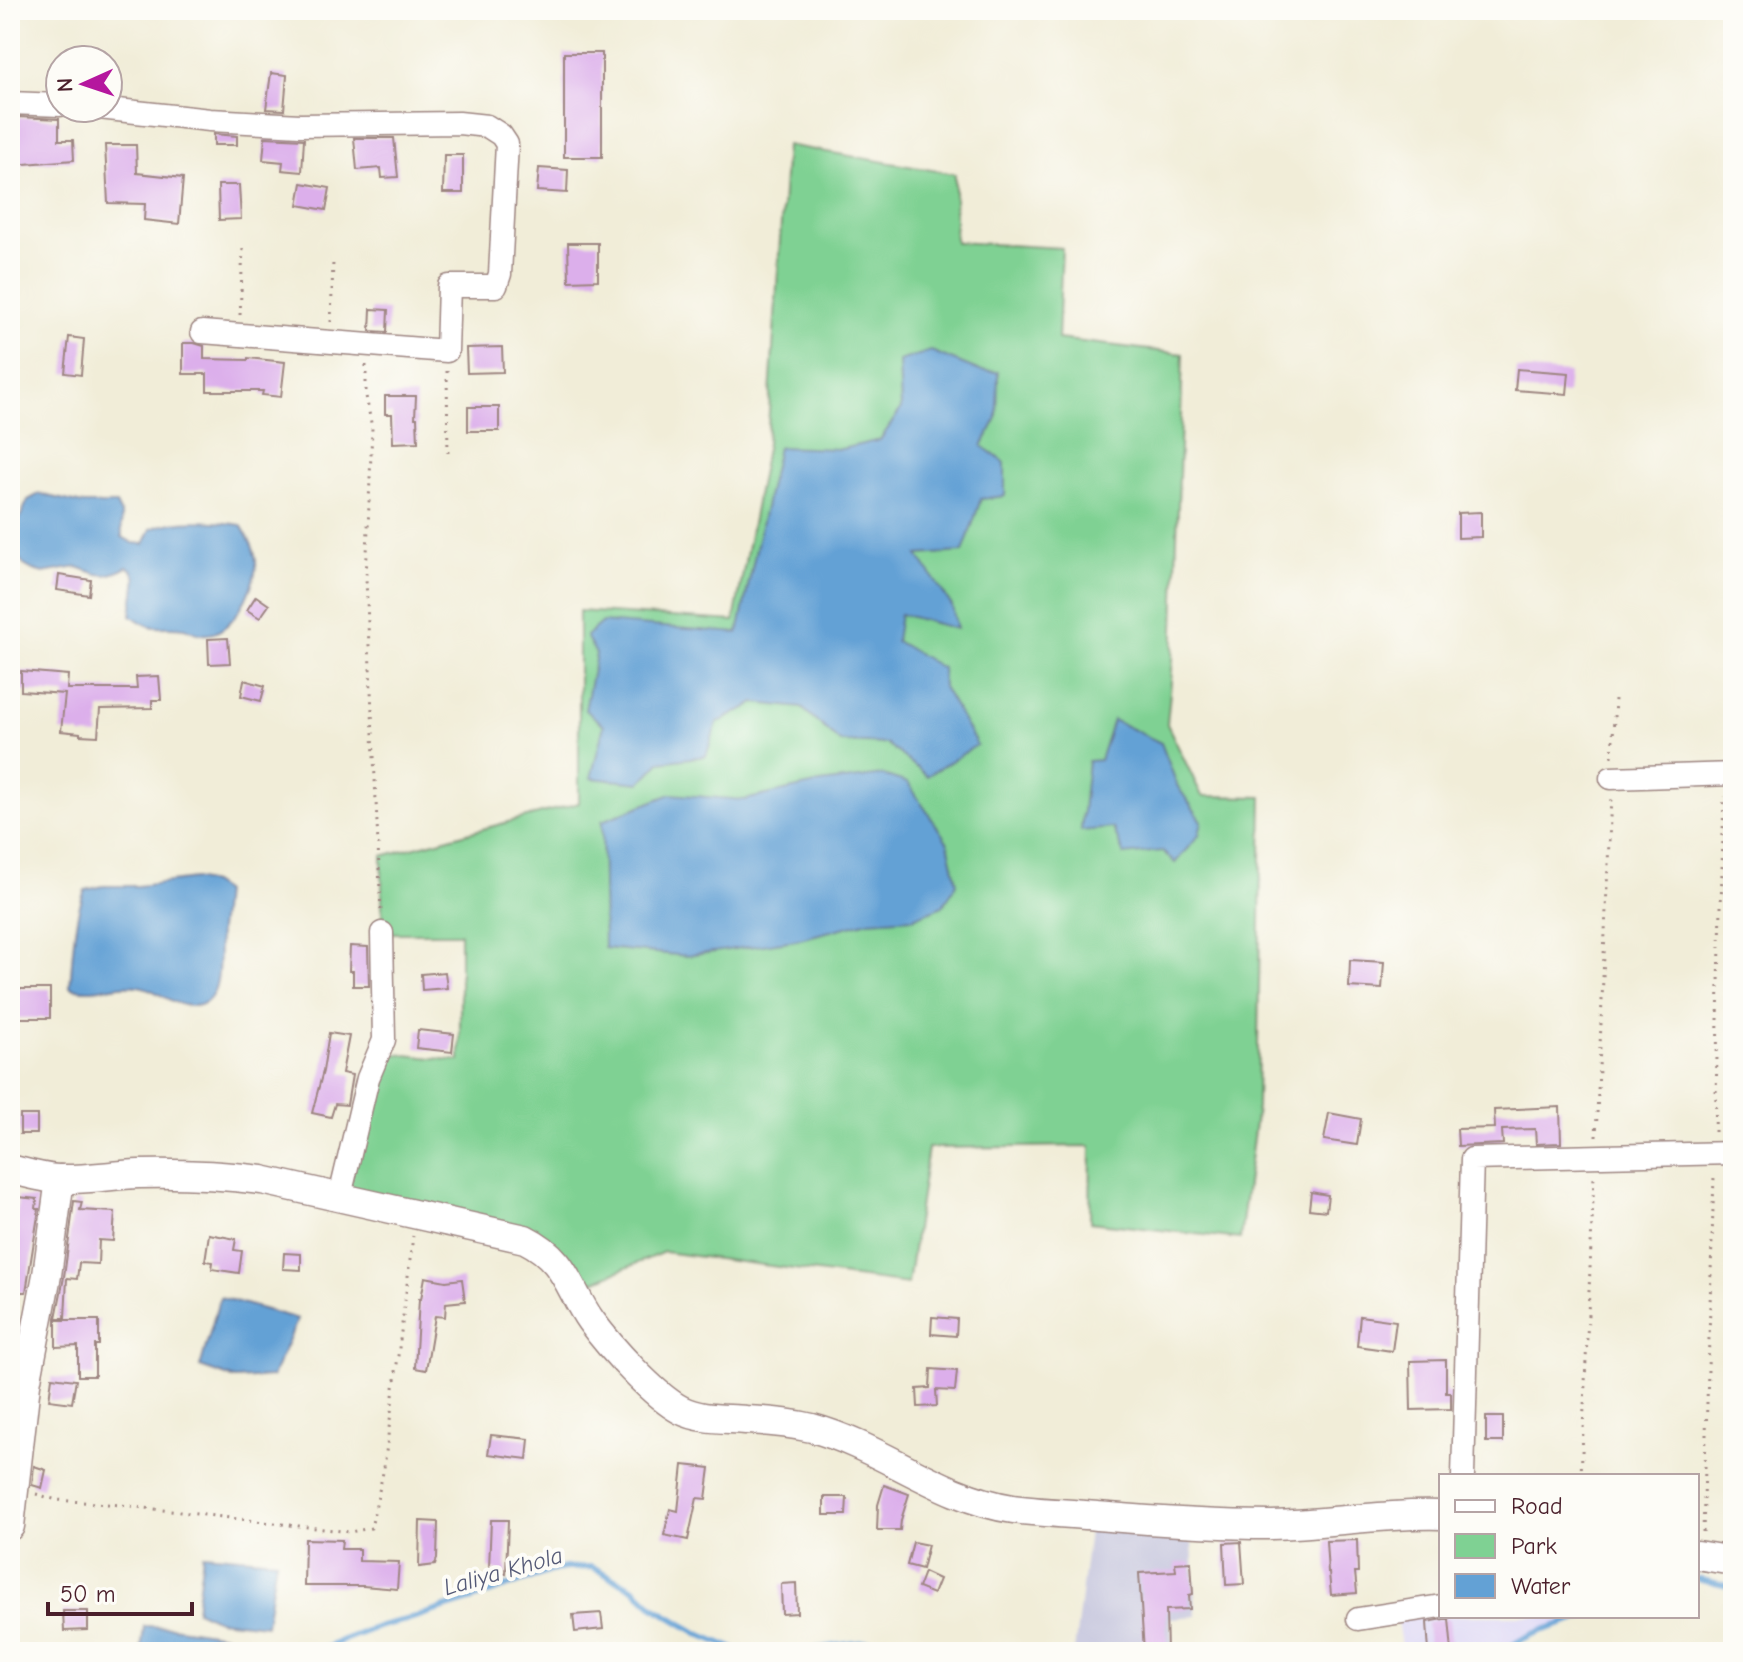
<svg xmlns="http://www.w3.org/2000/svg" width="1743" height="1662" font-family="'Comic Neue',sans-serif">
  <rect width="100%" height="100%" fill="#fdfcf7"/>
  <filter id="ink" filterUnits="userSpaceOnUse"><feTurbulence type="fractalNoise" baseFrequency=".0125" numOctaves="2"/><feDisplacementMap in="SourceGraphic" scale="16" xChannelSelector="R" yChannelSelector="G"/><feConvolveMatrix kernelMatrix="1 2 1 2 8 2 1 2 1" color-interpolation-filters="sRGB"/></filter>
  <filter id="wash" filterUnits="userSpaceOnUse"><feTurbulence type="fractalNoise" baseFrequency=".006" numOctaves="4" result="noise"/><feDisplacementMap in="SourceGraphic" scale="32" xChannelSelector="R" yChannelSelector="G"/><feGaussianBlur stdDeviation="1.8" result="paint"/><feColorMatrix in="noise" values="0 0 0 0 0 0 0 0 0 0 0 0 0 0 0 0 0 1.4 0 .05"/><feComposite in="paint" operator="in"/></filter>
  <g filter="url(#wash)">
    <rect width="100%" height="100%" fill="#f1edd8"/>
    <path fill="#dcd6f6" d="M 1396,1613 L 1441,1616 L 1586,1616 L 1565,1625 L 1531,1634 L 1517,1642 L 1504,1652 L 1402,1652 Z"/>
    <path fill="#c2c2dc" d="M 1091,1515 L 1191,1523 L 1196,1616 L 1170,1618 L 1173,1652 L 1074,1652 Z"/>
    <path fill="#7fd193" stroke="#64785f" stroke-width="2" d="M 786,145 L 955,174 L 955,242 L 1062,248 L 1058,339 L 1183,354 L 1173,660 L 1167,724 L 1202,796 L 1262,797 L 1257,1107 L 1240,1239 L 1090,1222 L 1091,1146 L 928,1148 L 908,1284 L 664,1252 L 573,1290 L 551,1255 L 340,1196 L 379,1052 L 460,1061 L 460,933 L 382,933 L 382,856 L 579,803 L 579,611 L 734,621 L 767,443 Z"/>
    <g fill="#63a1d5" stroke="#566080" stroke-width="2">
      <path d="M 546,10 L 600,10 L 599,20 L 546,15 Z"/>
      <path d="M 931,351 L 980,371 L 998,372 L 997,418 L 982,446 L 1005,463 L 1005,496 L 981,499 L 963,552 L 918,555 L 952,606 L 957,629 L 900,614 L 896,641 L 942,668 L 943,687 L 977,745 L 927,776 L 887,744 L 840,742 L 802,708 L 755,703 L 717,723 L 706,756 L 660,762 L 640,783 L 591,778 L 604,725 L 585,710 L 596,654 L 586,636 L 602,622 L 738,633 L 778,447 L 841,449 L 880,440 L 901,409 L 899,361 Z"/>
      <path d="M 39,494 L 83,504 L 116,504 L 121,514 L 122,537 L 133,543 L 144,544 L 151,529 C 176,518 214,521 241,525 C 248,537 257,551 256,566 C 254,590 231,638 202,634 C 196,634 190,629 184,628 C 159,624 155,634 131,615 L 136,578 L 132,570 L 127,567 L 117,572 L 106,575 L 97,574 L 77,567 L 43,573 L 33,570 L 24,565 L 18,557 L 14,542 L 16,526 L 28,500 Z"/>
      <path d="M 1113,720 L 1161,743 L 1178,787 L 1202,821 L 1199,835 L 1175,863 L 1162,851 L 1124,855 L 1113,828 L 1081,831 L 1088,761 L 1100,760 Z"/>
      <path d="M 883,775 L 908,783 L 948,843 L 957,883 L 943,906 L 913,918 L 869,921 L 796,940 L 687,956 L 604,948 L 602,821 L 671,794 L 744,800 L 820,783 Z"/>
      <path d="M 194,879 L 211,883 L 223,891 C 222,904 221,916 219,929 C 217,951 227,1009 190,1006 C 167,1004 159,989 138,986 C 116,982 92,996 70,987 C 73,955 73,920 85,890 L 103,886 L 138,886 Z"/>
      <path d="M 220,1297 L 298,1319 L 272,1377 L 235,1379 L 200,1367 Z"/>
      <path d="M 203,1554 L 276,1560 L 266,1625 L 218,1620 L 196,1610 Z"/>
      <path d="M 144,1626 L 172,1627 L 225,1635 L 222,1652 L 141,1652 Z"/>
    </g>
    <g fill="none" stroke-linecap="round" stroke-linejoin="round">
      <g stroke="#63a1d5" stroke-width="6">
        <path d="M 1697,1579 L 1733,1587"/>
        <path d="M 305,1652 L 322,1650 L 343,1640 L 380,1626 L 406,1620 L 470,1600 L 550,1571 L 566,1568 L 592,1567 L 636,1590 L 655,1608 L 699,1634 L 742,1652"/>
        <path d="M 800,1652 C 848,1644 879,1634 926,1652"/>
        <path d="M 1504,1652 C 1527,1631 1558,1627 1586,1616"/>
      </g>
    </g>
    <g id="blocks">
      <g fill="#dcafeb">
        <rect x="564" y="53" width="38" height="104"/>
        <path d="M 271,73 L 287,75 L 284,110 L 266,109 Z"/>
        <path d="M 18,117 L 59,119 L 59,140 L 73,140 L 74,160 L 12,165 L 10,119 Z"/>
        <path d="M 214,134 L 237,136 L 237,145 L 214,145 Z"/>
        <path d="M 265,137 L 304,139 L 302,172 L 282,170 L 283,162 L 263,160 Z"/>
        <path d="M 354,138 L 394,138 L 398,177 L 382,178 L 381,168 L 357,170 Z"/>
        <path d="M 105,145 L 136,145 L 137,173 L 183,178 L 179,224 L 144,220 L 145,204 L 108,203 Z"/>
        <path d="M 444,155 L 463,155 L 463,193 L 443,193 Z"/>
        <path d="M 539,168 L 568,170 L 567,193 L 537,191 Z"/>
        <path d="M 302,183 L 330,188 L 326,210 L 298,205 Z"/>
        <path d="M 218,185 L 239,185 L 241,219 L 219,220 Z"/>
        <path d="M 568,243 L 598,243 L 598,280 L 569,281 Z"/>
        <path d="M 371,309 L 388,310 L 387,332 L 370,331 Z"/>
        <path d="M 69,337 L 84,339 L 81,375 L 65,373 Z"/>
        <path d="M 183,343 L 194,343 L 204,346 L 204,359 L 248,360 L 248,358 L 285,362 L 281,397 L 262,395 L 263,391 L 207,391 L 207,374 L 183,374 Z"/>
        <path d="M 502,347 L 503,372 L 467,373 L 466,348 Z"/>
        <path d="M 1517,369 L 1569,373 L 1567,394 L 1515,390 Z"/>
        <path d="M 385,396 L 416,396 L 415,418 L 417,418 L 418,442 L 393,443 L 392,414 L 385,414 Z"/>
        <rect x="468" y="407" width="31" height="24"/>
        <path d="M 1481,512 L 1481,537 L 1458,538 L 1458,513 Z"/>
        <path d="M 59,575 L 91,580 L 89,595 L 57,590 Z"/>
        <path d="M 256,596 L 269,605 L 260,618 L 247,610 Z"/>
        <path d="M 228,638 L 230,663 L 209,664 L 208,639 Z"/>
        <path d="M 21,671 L 68,675 L 67,689 L 137,689 L 136,677 L 159,676 L 161,700 L 152,700 L 152,708 L 100,709 L 98,736 L 80,735 L 80,733 L 61,731 L 65,694 L 21,691 Z"/>
        <path d="M 244,680 L 265,686 L 261,701 L 241,696 Z"/>
        <path d="M 350,946 L 368,947 L 369,986 L 353,986 L 353,971 L 349,971 Z"/>
        <path d="M 1350,960 L 1384,962 L 1382,989 L 1349,987 Z"/>
        <path d="M 445,972 L 447,988 L 422,990 L 421,974 Z"/>
        <rect x="10" y="989" width="40" height="29"/>
        <path d="M 418,1030 L 454,1034 L 452,1052 L 416,1048 Z"/>
        <path d="M 329,1033 L 349,1036 L 342,1073 L 352,1075 L 347,1105 L 335,1104 L 331,1117 L 312,1113 L 323,1071 Z"/>
        <path d="M 1560,1107 L 1561,1143 L 1536,1144 L 1535,1129 L 1502,1130 L 1503,1144 L 1458,1146 L 1457,1129 L 1495,1128 L 1494,1110 Z"/>
        <path d="M 1329,1113 L 1361,1119 L 1357,1145 L 1324,1140 Z"/>
        <rect x="20" y="1115" width="17" height="19"/>
        <path d="M 1311,1192 L 1328,1195 L 1326,1211 L 1309,1209 Z"/>
        <path d="M 18,1197 L 37,1199 L 36,1209 L 39,1209 L 26,1292 L 16,1292 L 16,1264 L 10,1263 L 10,1232 L 15,1232 Z"/>
        <path d="M 74,1201 L 82,1202 L 80,1210 L 115,1212 L 113,1241 L 99,1240 L 98,1264 L 79,1263 L 77,1279 L 67,1278 L 65,1318 L 56,1318 L 64,1277 Z"/>
        <path d="M 209,1234 L 236,1239 L 234,1250 L 242,1251 L 239,1273 L 212,1269 L 213,1262 L 205,1261 Z"/>
        <path d="M 284,1253 L 301,1254 L 301,1270 L 283,1269 Z"/>
        <path d="M 425,1277 L 446,1281 L 462,1279 L 465,1301 L 446,1303 L 445,1317 L 435,1316 L 426,1370 L 415,1368 L 419,1299 L 421,1299 Z"/>
        <path d="M 1360,1316 L 1396,1321 L 1392,1351 L 1357,1346 Z"/>
        <path d="M 932,1317 L 957,1319 L 956,1336 L 931,1334 Z"/>
        <path d="M 56,1320 L 99,1320 L 99,1345 L 95,1345 L 95,1376 L 78,1376 L 78,1346 L 56,1347 Z"/>
        <path d="M 1446,1360 L 1446,1393 L 1451,1393 L 1451,1409 L 1411,1410 L 1410,1361 Z"/>
        <path d="M 931,1369 L 957,1371 L 955,1391 L 936,1390 L 937,1406 L 918,1407 L 917,1389 L 930,1388 Z"/>
        <path d="M 52,1377 L 76,1380 L 72,1403 L 49,1400 Z"/>
        <rect x="1486" y="1417" width="17" height="25"/>
        <path d="M 491,1435 L 529,1439 L 527,1459 L 488,1454 Z"/>
        <path d="M 683,1465 L 710,1468 L 706,1499 L 697,1498 L 688,1540 L 664,1535 L 670,1509 L 678,1511 Z"/>
        <path d="M 34,1466 L 46,1470 L 42,1488 L 32,1485 Z"/>
        <path d="M 884,1485 L 909,1494 L 901,1520 L 900,1530 L 877,1530 L 878,1505 Z"/>
        <path d="M 824,1497 L 847,1497 L 846,1515 L 824,1515 Z"/>
        <path d="M 491,1520 L 508,1520 L 506,1574 L 489,1568 Z"/>
        <path d="M 420,1521 L 438,1522 L 437,1558 L 435,1565 L 419,1567 Z"/>
        <path d="M 305,1539 L 342,1540 L 341,1549 L 359,1549 L 359,1561 L 399,1562 L 397,1589 L 363,1586 L 304,1586 Z"/>
        <path d="M 1357,1540 L 1358,1572 L 1355,1572 L 1357,1593 L 1331,1595 L 1329,1573 L 1328,1573 L 1326,1541 Z"/>
        <path d="M 913,1542 L 928,1545 L 922,1569 L 907,1565 Z"/>
        <path d="M 1241,1542 L 1244,1584 L 1226,1585 L 1224,1543 Z"/>
        <path d="M 1191,1562 L 1193,1594 L 1189,1595 L 1190,1609 L 1166,1610 L 1167,1652 L 1144,1652 L 1139,1573 L 1176,1571 L 1175,1563 Z"/>
        <path d="M 924,1572 L 939,1579 L 933,1594 L 918,1588 Z"/>
        <path d="M 796,1583 L 797,1613 L 782,1614 L 781,1584 Z"/>
        <path d="M 63,1611 L 88,1611 L 88,1630 L 64,1631 Z"/>
        <path d="M 601,1613 L 603,1629 L 575,1632 L 573,1615 Z"/>
        <path d="M 1444,1619 L 1449,1619 L 1452,1652 L 1429,1652 L 1427,1622 Z"/>
      </g>
    </g>
  </g>
  <g filter="url(#ink)">
    <use href="#blocks" fill-opacity="0" stroke="#9e8682" stroke-width="2"/>
    <g fill="none" stroke-linecap="round" stroke-linejoin="round">
      <defs>
        <g id="minor">
          <path d="M 10,103 L 60,105"/>
          <path d="M 99,108 L 210,120 L 300,125 L 459,123 L 487,126 L 501,135 L 507,144 L 500,274 L 496,286 L 449,286 L 447,351 L 202,332"/>
          <path d="M 1611,778 L 1733,774"/>
          <path d="M 340,1196 L 368,1078 L 384,1040 L 382,933"/>
          <path d="M 1463,1476 L 1472,1159 L 1733,1153"/>
          <path d="M 1358,1619 L 1441,1606"/>
        </g>
        <g id="tertiary">
          <path d="M 10,1169 C 26,1173 42,1178 58,1179 C 85,1180 112,1175 139,1174 C 180,1173 221,1175 262,1180 L 525,1239 C 567,1260 567,1287 591,1321 C 610,1347 654,1396 681,1410 C 701,1420 724,1418 746,1420 C 768,1421 790,1423 812,1428 C 882,1447 940,1498 1013,1509 C 1041,1513 1069,1513 1097,1516 C 1156,1521 1214,1525 1272,1525 C 1328,1524 1385,1513 1441,1515"/>
          <path d="M 10,1526 L 26,1384 L 47,1275 L 60,1179"/>
          <path d="M 1697,1555 L 1733,1561"/>
        </g>
      </defs>
      <use href="#minor" stroke="#9e8682" stroke-width="25"/>
      <use href="#tertiary" stroke="#9e8682" stroke-width="31"/>
      <g stroke="#9e8682" stroke-width="3" stroke-dasharray="2 6" stroke-linecap="butt">
        <path d="M 240,315 L 243,248"/>
        <path d="M 331,322 L 333,262"/>
        <path d="M 366,365 L 366,396 L 372,428 L 366,579 L 381,912"/>
        <path d="M 447,371 L 448,458"/>
        <path d="M 1725,752 L 1727,693"/>
        <path d="M 1612,757 L 1615,699"/>
        <path d="M 1715,1132 L 1724,796"/>
        <path d="M 1596,1137 L 1611,796"/>
        <path d="M 1581,1476 L 1594,1176"/>
        <path d="M 36,1494 L 57,1500 L 120,1505 L 350,1532 L 371,1528 L 384,1468 L 413,1236"/>
        <path d="M 1703,1532 L 1714,1176"/>
      </g>
      <use href="#minor" stroke="#fff" stroke-width="22"/>
      <use href="#tertiary" stroke="#fff" stroke-width="28"/>
    </g>
  </g>
  <g text-anchor="middle" stroke-width="8" stroke-linejoin="round" paint-order="stroke">
    <g font-size="24" font-style="italic" fill="#555a77" stroke="#fdfcf7">
      <text transform="translate(503 1571) rotate(-16)" y="8">Laliya Khola</text>
    </g>
  </g>
  <rect width="1743" height="1662" fill="none" stroke="#fdfcf7" stroke-width="40"/>
  <rect x="1439" y="1474" width="260" height="144" fill="#fdfcf7" stroke="#b5a4a5" stroke-width="2"/>
  <rect x="1455" y="1500" width="40" height="12" fill="#ffffff" stroke="#b5a4a5" stroke-width="2"/>
  <text x="1511" y="1514" font-size="24" fill="#4a1f2b">Road</text>
  <rect x="1455" y="1534" width="40" height="24" fill="#7fd193" stroke="#b5a4a5" stroke-width="2"/>
  <text x="1511" y="1554" font-size="24" fill="#4a1f2b">Park</text>
  <rect x="1455" y="1574" width="40" height="24" fill="#63a1d5" stroke="#b5a4a5" stroke-width="2"/>
  <text x="1511" y="1594" font-size="24" fill="#4a1f2b">Water</text>
  <g transform="translate(84 84) rotate(267)"><circle r="38" fill="#fdfcf7" stroke="#b5a4a5" stroke-width="2"/>
  <path d="M0-6L14 30L0 20L-14 30Z" fill="#b5179e"/>
  <text y="-12" font-size="22" font-weight="bold" text-anchor="middle" fill="#4a1f2b">N</text>
  </g>
  <path d="M48 1602v12h144v-12" fill="none" stroke="#4a1f2b" stroke-width="4"/>
  <text x="60" y="1602" font-size="24" fill="#4a1f2b" stroke="#fdfcf7" stroke-width="6" paint-order="stroke">50 m</text>
</svg>
